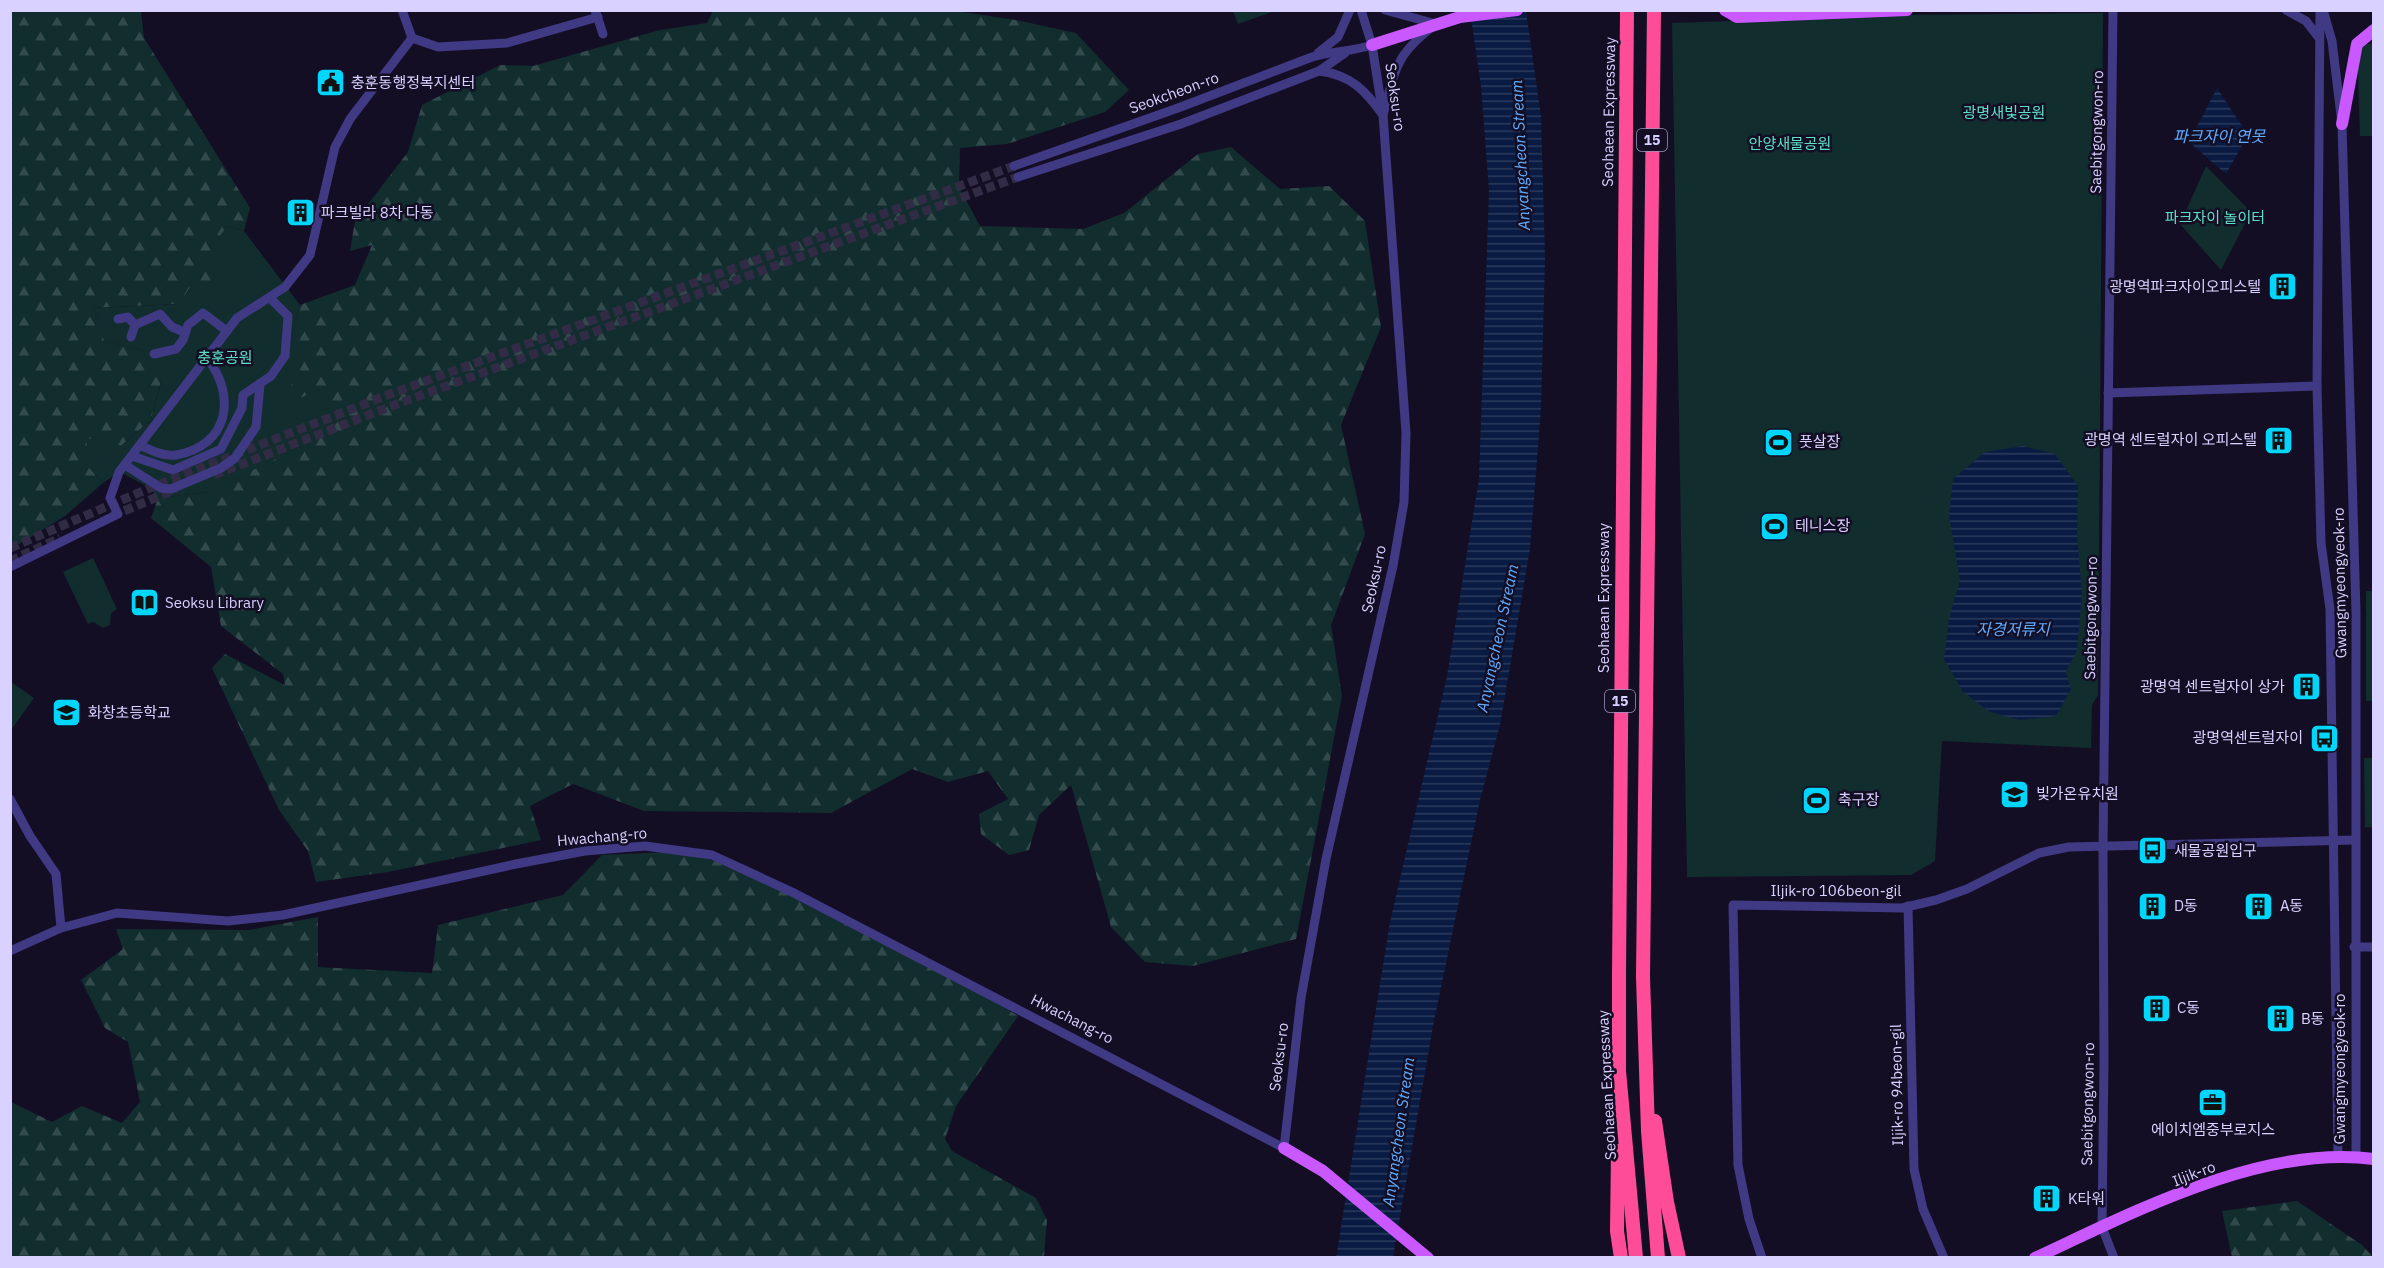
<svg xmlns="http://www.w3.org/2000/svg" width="2384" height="1268" font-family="'IBM Plex Sans','Noto Sans KR',sans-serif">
  <defs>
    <pattern id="forest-firs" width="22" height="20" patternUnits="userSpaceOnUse" patternTransform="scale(1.5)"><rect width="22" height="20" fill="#112d2e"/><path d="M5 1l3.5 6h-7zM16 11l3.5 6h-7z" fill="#334a4d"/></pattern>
    <pattern id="water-rules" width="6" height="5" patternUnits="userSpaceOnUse" patternTransform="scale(1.5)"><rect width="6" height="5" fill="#091b42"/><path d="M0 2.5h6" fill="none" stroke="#2c3b5e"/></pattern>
  </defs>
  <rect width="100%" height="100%" fill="#130e24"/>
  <g fill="url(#forest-firs)">
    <path d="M 949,10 L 1016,20 L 1076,33 L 1129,90 L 1105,112 L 1007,144 L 960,148 L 959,187 L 980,226 L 1083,229 L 1124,213 L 1198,154 L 1231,147 L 1280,189 L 1329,186 L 1365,221 L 1381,327 L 1341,425 L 1365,534 L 1331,625 L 1342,696 L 1296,939 L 1193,966 L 1145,962 L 1111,927 L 1071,785 L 1039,815 L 1029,850 L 1009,855 L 981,834 L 979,814 L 1008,799 L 988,771 L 948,782 L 912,769 L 831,813 L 644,811 L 573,784 L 530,806 L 541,840 L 388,872 L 316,882 L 308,851 L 279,810 L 212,668 L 225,654 L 285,685 L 283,674 L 221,626 L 211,567 L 151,518 L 158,498 L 207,492 L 264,416 L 300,305 L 355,285 L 372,245 L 350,251 L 355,221 L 408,152 L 422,105 L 500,65 L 533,66 L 660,30 L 707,23 L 713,11 Z"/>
    <path d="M 11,11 L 141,11 L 144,38 L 250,208 L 244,231 L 227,226 L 218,291 L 179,304 L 94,308 L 105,341 L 142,350 L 162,378 L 151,420 L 121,446 L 86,464 L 103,483 L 65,516 L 11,549 Z"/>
    <path d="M 669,852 L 712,860 L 777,886 L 969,986 L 1018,1016 L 956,1106 L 945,1139 L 952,1151 L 1036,1198 L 1047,1220 L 1044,1258 L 11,1258 L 11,1102 L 52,1122 L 82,1106 L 122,1123 L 140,1102 L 128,1042 L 105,1028 L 81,980 L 123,949 L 116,929 L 249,930 L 318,917 L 318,967 L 432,973 L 438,925 L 563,895 L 602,855 Z"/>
    <path d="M 2297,1201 L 2362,1245 L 2373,1257 L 2232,1257 L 2222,1211 Z"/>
  </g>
  <g fill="#112d2e">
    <path d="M 1233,11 L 1275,11 L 1238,24 Z"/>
    <path d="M 2103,13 L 2098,695 L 2092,705 L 2091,748 L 1942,741 L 1935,861 L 1911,875 L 1687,877 L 1672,23 L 1904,15 Z"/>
    <path d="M 2357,44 L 2373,44 L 2373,136 L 2360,136 Z"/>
    <path d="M 2206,166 L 2251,212 L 2221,270 L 2180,224 Z"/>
    <path d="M 227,226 L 244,231 L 300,305 L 289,341 L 301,374 L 265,415 L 311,393 L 330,415 L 324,436 L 207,492 L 158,498 L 150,488 L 120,472 L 103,483 L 86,464 L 87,438 L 121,446 L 151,420 L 162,379 L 142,350 L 104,341 L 94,308 L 179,304 L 194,281 L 218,290 L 212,247 Z"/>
    <path d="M 93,558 L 117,609 L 111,613 L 110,625 L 103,628 L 93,622 L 88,624 L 63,572 Z"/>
    <rect x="2366" y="591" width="7" height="110"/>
    <path d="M 11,682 L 34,698 L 11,730 Z"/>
    <path d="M 2364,758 L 2373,758 L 2373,827 L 2365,827 Z"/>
  </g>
  <g fill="url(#water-rules)">
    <path d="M 1470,11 L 1526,11 L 1541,116 L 1545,259 L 1541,409 L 1530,549 L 1500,725 L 1480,800 L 1433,1026 L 1393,1257 L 1336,1258 L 1390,922 L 1447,676 L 1479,479 L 1489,191 L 1481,86 Z"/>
    <path d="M 2217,88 L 2248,135 L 2226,174 L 2189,142 Z"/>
    <path d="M 2023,446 L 2055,454 L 2078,486 L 2077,533 L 2082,594 L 2077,650 L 2066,672 L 2071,689 L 2056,716 L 2020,720 L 1990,712 L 1963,692 L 1944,659 L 1949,619 L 1960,580 L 1949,515 L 1953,479 L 1985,452 Z"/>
  </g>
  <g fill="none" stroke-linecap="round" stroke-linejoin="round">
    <g stroke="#312b45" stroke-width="9" stroke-dasharray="9 4.5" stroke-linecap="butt">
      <path d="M 214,475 L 389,407 L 1018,177"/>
      <path d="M 112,516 L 176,489"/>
      <path d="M 10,548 L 150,488 L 385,396 L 1014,166"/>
      <path d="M 10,561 L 60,538"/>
    </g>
    <g stroke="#403983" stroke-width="9">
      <path d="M 595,10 L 603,34"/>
      <path d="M 2113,10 L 2103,848 L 2104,1061 L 2102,1227 L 2114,1258"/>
      <path d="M 2286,10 L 2306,21 L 2319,38"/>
      <path d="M 2320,10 L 2317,386 L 2321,543 L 2330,609 L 2338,1157"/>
      <path d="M 2323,10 L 2332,41 L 2342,124 L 2356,612 L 2356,1157"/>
      <path d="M 412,38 L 438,47 L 507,43 L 598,17"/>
      <path d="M 1318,53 L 1338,37 L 1350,10"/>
      <path d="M 1319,71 C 1351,75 1365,90 1383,115 C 1396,67 1395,55 1436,24 L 1385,10"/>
      <path d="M 1014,166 L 1178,108 L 1312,57 C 1332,51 1350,52 1372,45"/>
      <path d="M 1018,177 L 1181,124 L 1319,71 L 1345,53"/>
      <path d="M 118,319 L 128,317 L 135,325"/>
      <path d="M 131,337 L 135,325 L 160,314 L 172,327 L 184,332"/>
      <path d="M 154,354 L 176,349 L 183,340 L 188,325 L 203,313 L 227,331"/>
      <path d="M 2108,393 L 2317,386"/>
      <path d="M 140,445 C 150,450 164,457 176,455 C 229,446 237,396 207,358"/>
      <path d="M 132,456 L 173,470 L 221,449 L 242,408 L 243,395 L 271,376 L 285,356 L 288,316 L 270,298"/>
      <path d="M 125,465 L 161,488 L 171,489 L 221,468 L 235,458 L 256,427 L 260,385"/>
      <path d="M 10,567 L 118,514 L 110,498 L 119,472 L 237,318 L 285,287 L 310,255 L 335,147 L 350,119 L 412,38 L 402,10"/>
      <path d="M 10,799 L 30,836 L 56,874 L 61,928"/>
      <path d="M 1908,906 L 1914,1169 L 1923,1209 L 1944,1258"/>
      <path d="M 2354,947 L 2374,947"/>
      <path d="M 10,951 L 61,928 L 117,913 L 228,921 L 283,915 L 516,864 L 585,851 L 645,846 L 712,855 L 792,892 L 1284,1148 L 1301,998 L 1326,859 L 1393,566 L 1404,502 L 1406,433 L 1383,115 L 1372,45 L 1361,10"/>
      <path d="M 1762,1258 L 1749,1219 L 1738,1165 L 1733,905 L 1902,908 L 1936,900 L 1967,889 L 2039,853 L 2069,847 L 2355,840"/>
    </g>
    <g stroke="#ca58ff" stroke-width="12">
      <path d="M 1725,10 L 1737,17 L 1907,10"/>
      <path d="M 1372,45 L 1460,17 L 1517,10"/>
      <path d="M 2342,124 L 2357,44 L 2374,30"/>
      <path d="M 1284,1148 L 1323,1171 L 1428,1258"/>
      <path d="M 2035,1258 C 2134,1212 2263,1144 2374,1159"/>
    </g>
    <g stroke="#ff4c98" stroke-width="14">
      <path d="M 1627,10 L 1619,975 L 1619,1071 L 1636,1258"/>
      <path d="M 1654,10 L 1643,977 L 1648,1131 L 1658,1258"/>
      <path d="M 1655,1121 L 1667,1202 L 1679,1258"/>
      <path d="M 1618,1151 L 1617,1231 L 1621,1258"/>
    </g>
  </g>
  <defs>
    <symbol id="civic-square" viewBox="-11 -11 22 22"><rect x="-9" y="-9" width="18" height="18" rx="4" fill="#00d5fc" stroke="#130e24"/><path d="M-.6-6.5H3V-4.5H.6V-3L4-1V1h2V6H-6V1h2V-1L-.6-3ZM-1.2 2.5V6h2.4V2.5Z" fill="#111"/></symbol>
    <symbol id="building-square" viewBox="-11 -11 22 22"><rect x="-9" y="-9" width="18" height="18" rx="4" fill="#00d5fc" stroke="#130e24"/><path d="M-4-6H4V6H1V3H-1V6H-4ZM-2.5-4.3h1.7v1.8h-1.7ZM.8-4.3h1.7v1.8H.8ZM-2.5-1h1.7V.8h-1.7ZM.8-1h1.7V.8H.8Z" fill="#111"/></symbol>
    <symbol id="stadium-square" viewBox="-11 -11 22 22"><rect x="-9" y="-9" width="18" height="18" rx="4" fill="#00d5fc" stroke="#130e24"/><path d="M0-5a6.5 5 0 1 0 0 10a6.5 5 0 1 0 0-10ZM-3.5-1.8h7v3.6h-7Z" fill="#111"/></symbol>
    <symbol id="library-square" viewBox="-11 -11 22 22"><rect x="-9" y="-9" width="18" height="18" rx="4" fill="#00d5fc" stroke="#130e24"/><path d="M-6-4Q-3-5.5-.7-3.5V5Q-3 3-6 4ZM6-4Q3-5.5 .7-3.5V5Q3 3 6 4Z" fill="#111"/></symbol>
    <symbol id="school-square" viewBox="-11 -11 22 22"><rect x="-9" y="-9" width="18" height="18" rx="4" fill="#00d5fc" stroke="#130e24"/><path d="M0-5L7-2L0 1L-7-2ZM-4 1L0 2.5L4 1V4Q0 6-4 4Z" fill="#111"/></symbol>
    <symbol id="bus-square" viewBox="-11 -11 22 22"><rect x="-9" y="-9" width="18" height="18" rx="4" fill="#00d5fc" stroke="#130e24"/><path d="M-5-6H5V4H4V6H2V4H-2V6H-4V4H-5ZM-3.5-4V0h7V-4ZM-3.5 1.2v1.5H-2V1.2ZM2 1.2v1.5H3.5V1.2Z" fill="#111"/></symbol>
    <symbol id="office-square" viewBox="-11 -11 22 22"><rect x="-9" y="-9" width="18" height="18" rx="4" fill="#00d5fc" stroke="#130e24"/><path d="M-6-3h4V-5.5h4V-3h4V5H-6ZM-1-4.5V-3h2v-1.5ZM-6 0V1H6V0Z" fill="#111"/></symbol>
  </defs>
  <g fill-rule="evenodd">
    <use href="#civic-square" x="314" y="66" width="33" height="33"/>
    <use href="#building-square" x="284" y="196" width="33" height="33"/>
    <use href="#building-square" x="2266" y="270" width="33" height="33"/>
    <use href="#building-square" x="2262" y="424" width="33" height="33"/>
    <use href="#stadium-square" x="1762" y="426" width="33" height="33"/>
    <use href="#stadium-square" x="1758" y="510" width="33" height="33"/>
    <use href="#library-square" x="128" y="586" width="33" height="33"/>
    <use href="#building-square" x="2290" y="670" width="33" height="33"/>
    <use href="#school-square" x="50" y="696" width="33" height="33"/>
    <use href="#bus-square" x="2308" y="722" width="33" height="33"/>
    <use href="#school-square" x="1998" y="778" width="33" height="33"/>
    <use href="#stadium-square" x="1800" y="784" width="33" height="33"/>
    <use href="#bus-square" x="2136" y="834" width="33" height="33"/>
    <use href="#building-square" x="2136" y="890" width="33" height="33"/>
    <use href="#building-square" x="2242" y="890" width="33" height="33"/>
    <use href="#building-square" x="2140" y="992" width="33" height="33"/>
    <use href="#building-square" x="2264" y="1002" width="33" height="33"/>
    <use href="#office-square" x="2196" y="1086" width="33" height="33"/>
    <use href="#building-square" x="2030" y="1182" width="33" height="33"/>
  </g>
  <g text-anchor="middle" stroke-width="5" stroke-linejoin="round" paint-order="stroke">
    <g fill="#130e24" stroke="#9e96bd" stroke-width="1.5">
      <rect x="1637" y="129" width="30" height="22" rx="4.5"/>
      <rect x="1605" y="690" width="30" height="22" rx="4.5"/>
    </g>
    <g font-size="14" font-weight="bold" fill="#d9d1ff">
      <text x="1652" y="145">15</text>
      <text x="1620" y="706">15</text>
    </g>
    <g font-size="15" fill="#d9d1ff" stroke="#130e24" text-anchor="start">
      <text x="351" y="88">충훈동행정복지센터</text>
      <text x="321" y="218">파크빌라 8차 다동</text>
      <text x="2261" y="292" text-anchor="end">광명역파크자이오피스텔</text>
      <text x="2257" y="445" text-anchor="end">광명역 센트럴자이 오피스텔</text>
      <text x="1799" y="447">풋살장</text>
      <text x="1795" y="531">테니스장</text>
      <text x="165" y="608">Seoksu Library</text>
      <text x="2285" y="692" text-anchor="end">광명역 센트럴자이 상가</text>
      <text x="88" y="718">화창초등학교</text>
      <text x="2303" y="743" text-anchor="end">광명역센트럴자이</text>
      <text x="2036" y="799">빛가온유치원</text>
      <text x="1838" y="805">축구장</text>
      <text x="2174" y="856">새물공원입구</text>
      <text x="2174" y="911">D동</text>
      <text x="2280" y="911">A동</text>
      <text x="2177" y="1013">C동</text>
      <text x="2301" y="1024">B동</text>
      <text x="2213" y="1135" text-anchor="middle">에이치엠중부로지스</text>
      <text x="2068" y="1204">K타워</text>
    </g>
    <g font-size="15" fill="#d9d1ff" stroke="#130e24">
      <text transform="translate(1174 93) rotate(-20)" y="5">Seokcheon-ro</text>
      <text transform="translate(1395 97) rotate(82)" y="5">Seoksu-ro</text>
      <text transform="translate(1609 112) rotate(-89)" y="5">Seohaean Expressway</text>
      <text transform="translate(2097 132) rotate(-89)" y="5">Saebitgongwon-ro</text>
      <text transform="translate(1374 579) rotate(-78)" y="5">Seoksu-ro</text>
      <text transform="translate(2340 583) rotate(-91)" y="5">Gwangmyeongyeok-ro</text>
      <text transform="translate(1604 598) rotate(-90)" y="5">Seohaean Expressway</text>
      <text transform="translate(2091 618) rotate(-89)" y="5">Saebitgongwon-ro</text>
      <text transform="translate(602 837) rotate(-5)" y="5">Hwachang-ro</text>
      <text x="1836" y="896">Iljik-ro 106beon-gil</text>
      <text transform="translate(1072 1019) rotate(27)" y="5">Hwachang-ro</text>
      <text transform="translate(1279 1057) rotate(-83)" y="5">Seoksu-ro</text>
      <text transform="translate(2340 1069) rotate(-90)" y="5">Gwangmyeongyeok-ro</text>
      <text transform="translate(1607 1085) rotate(-93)" y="5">Seohaean Expressway</text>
      <text transform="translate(1897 1085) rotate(-91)" y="5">Iljik-ro 94beon-gil</text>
      <text transform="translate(2088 1104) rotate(-89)" y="5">Saebitgongwon-ro</text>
      <text transform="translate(2194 1174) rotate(-21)" y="5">Iljik-ro</text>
    </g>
    <g font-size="15" fill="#5ce0c6" stroke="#130e24">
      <text x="2004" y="118">광명새빛공원</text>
      <text x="1790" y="149">안양새물공원</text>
      <text x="2215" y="223">파크자이 놀이터</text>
      <text x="225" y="363">충훈공원</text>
    </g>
    <g font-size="16" font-style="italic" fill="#5facff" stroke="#130e24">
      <text x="2219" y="142">파크자이 연못</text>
      <text transform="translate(1520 155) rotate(-93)" y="6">Anyangcheon Stream</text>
      <text x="2013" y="635">자경저류지</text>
      <text transform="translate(1497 638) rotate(-78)" y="6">Anyangcheon Stream</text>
      <text transform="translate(1398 1132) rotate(-82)" y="6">Anyangcheon Stream</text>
    </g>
  </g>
  <rect width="2384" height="1268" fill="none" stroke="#d9d1ff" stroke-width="24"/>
</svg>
